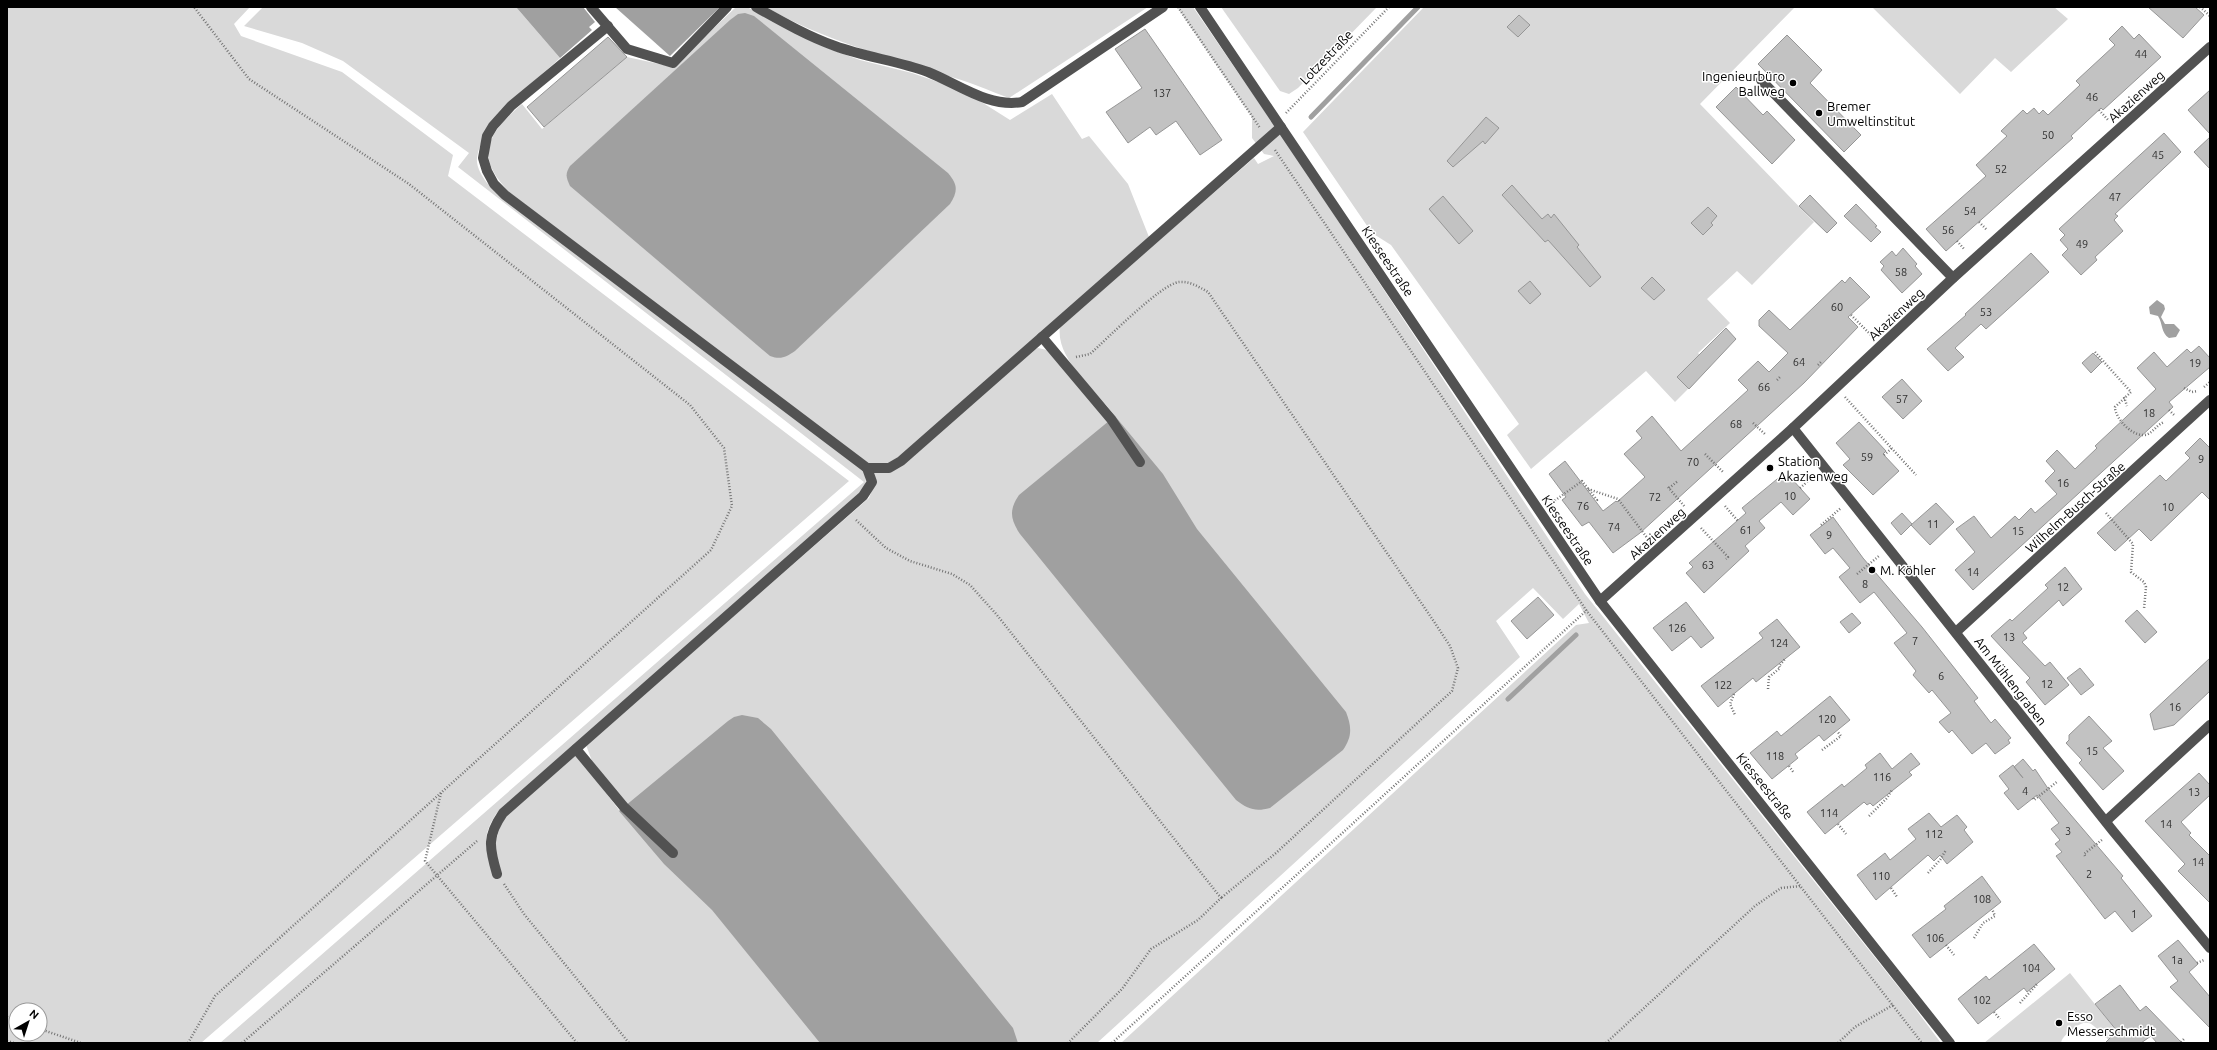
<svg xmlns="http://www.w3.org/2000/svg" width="2217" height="1050" font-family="Ubuntu,sans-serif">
  <rect width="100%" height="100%" fill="#fff"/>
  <g fill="#d9d9d9" fill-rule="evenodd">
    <path d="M 7,7 L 250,7 L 234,24 L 241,36 L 342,72 L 453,155 L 448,176 L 849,481 L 201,1043 L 7,1043 ZM 16,1010 L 40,1010 L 40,1034 L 16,1034 Z"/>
    <path d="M 263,7 L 516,7 L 560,58 C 534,82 481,122 477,158 C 476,167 482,176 487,183 L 864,471 C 867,481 866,485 862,494 L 496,814 C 485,832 484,840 489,860 L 495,854 L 496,840 L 503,818 L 576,754 L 619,810 L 627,805 L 592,761 L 586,745 L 869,498 L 875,483 L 874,473 L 891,472 L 1031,350 L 1038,348 L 1047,350 L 1115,416 C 1097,390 1055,360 1060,326 L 1254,158 L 1258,164 L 1274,156 L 1264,154 L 1252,138 L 1252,117 L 1177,7 L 1193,7 L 1292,151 L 1585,594 L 1908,999 L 1941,1043 L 1121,1043 L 1576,625 L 1589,623 L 1579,604 L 1563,619 L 1533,588 L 1496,621 L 1520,657 L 1097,1043 L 220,1043 L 864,482 L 458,167 L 469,153 L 343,61 L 302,43 L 244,26 Z"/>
    <path d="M 736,7 L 747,7 L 795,33 L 832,50 L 860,60 L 912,73 L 944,84 L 972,96 L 1010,120 L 1052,94 L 1082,139 L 1089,136 L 1128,184 L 1149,237 L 908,451 L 887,464 L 867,463 L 510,193 C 474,156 486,135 522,104 L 542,129 L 627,57 L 673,67 Z"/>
    <path d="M 766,7 L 1148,7 L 1009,98 C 988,90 967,81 945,75 C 884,55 822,40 766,7 Z"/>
    <path d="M 1221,7 L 1377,7 L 1298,88 L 1289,94 L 1280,91 Z"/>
    <path d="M 1424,7 L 1795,7 L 1700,104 L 1814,222 L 1752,285 L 1737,271 L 1707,299 L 1730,323 L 1698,353 L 1711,366 L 1675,402 L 1646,371 L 1531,469 L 1507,435 L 1519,424 L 1391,245 L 1372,233 L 1303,132 Z"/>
    <path d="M 1872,7 L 2054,7 L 2068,19 L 2011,72 L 1995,58 L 1960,94 Z"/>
    <path d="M 2070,973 L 2126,1043 C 2121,1042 2115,1042 2110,1040 C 2096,1035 2094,1012 2073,1029 C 2068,1033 2062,1037 2061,1043 L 1984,1043 Z"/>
  </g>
  <g fill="#a0a0a0">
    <path d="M 516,7 L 583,7 L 595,22 L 589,27 L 592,30 L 560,58 Z"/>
    <path d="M 615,7 L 720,7 L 670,56 Z"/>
    <path d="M 745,13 L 754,16 L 948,173 C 958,185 958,191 950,204 L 795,351 C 786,357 781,360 770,356 L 570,186 C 566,177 565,174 570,166 L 730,20 L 738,14 Z"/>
    <path d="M 2157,300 L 2164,305 L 2165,309 L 2161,317 L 2165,324 L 2174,324 L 2180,330 L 2176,337 L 2169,338 C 2161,333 2163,324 2158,316 L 2150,314 L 2149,307 Z"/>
    <path d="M 1115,416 L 1163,474 L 1197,529 L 1346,712 C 1352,727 1352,737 1343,750 L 1270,808 C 1255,812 1248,809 1236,800 L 1020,534 C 1010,519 1009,510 1019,495 Z"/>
    <path d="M 742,715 L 758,718 L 771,729 L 1013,1028 L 1018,1043 L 820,1043 L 712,910 L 664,864 L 619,811 L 728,721 L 734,717 Z"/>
  </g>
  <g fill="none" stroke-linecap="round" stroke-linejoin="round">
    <g stroke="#a0a0a0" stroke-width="5">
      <path d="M 1311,117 L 1418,7"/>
      <path d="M 1508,699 L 1576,635"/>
    </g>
  </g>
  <g fill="#c2c2c2" stroke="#969696">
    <path d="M 2148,7 L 2195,7 L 2204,15 L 2183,38 Z"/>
    <path d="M 1519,15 L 1530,25 L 1518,37 L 1507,27 Z"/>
    <path d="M 2122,26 L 2134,39 L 2139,34 L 2161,57 L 2103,110 L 2101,108 L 2071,136 L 2073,138 L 1946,251 L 1926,229 L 1986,176 L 1976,165 L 2007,136 L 2001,131 L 2023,110 L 2027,114 L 2034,108 L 2039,114 L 2043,110 L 2048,115 L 2080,85 L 2076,81 L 2115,45 L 2109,39 Z"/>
    <path d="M 1145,29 L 1222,140 L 1200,155 L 1176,121 L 1156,135 L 1150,127 L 1128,143 L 1106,112 L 1142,88 L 1115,49 Z"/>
    <path d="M 1787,35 L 1822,70 L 1810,83 L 1861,135 L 1844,152 L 1758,64 Z"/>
    <path d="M 608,37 L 627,57 L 544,127 L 527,107 Z"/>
    <path d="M 1736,87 L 1763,115 L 1767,111 L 1795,140 L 1772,164 L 1716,107 Z"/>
    <path d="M 2210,90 L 2210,134 L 2188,110 Z"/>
    <path d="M 1486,117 L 1499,128 L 1485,144 L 1483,141 L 1453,167 L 1447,161 Z"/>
    <path d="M 2164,133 L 2181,152 L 2115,214 L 2118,216 L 2114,220 L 2123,231 L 2095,257 L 2097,260 L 2081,275 L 2062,255 L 2068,249 L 2060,240 L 2065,235 L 2059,229 Z"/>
    <path d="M 2210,137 L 2210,169 L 2194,152 Z"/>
    <path d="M 1512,185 L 1542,219 L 1548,214 L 1551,218 L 1554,214 L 1579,245 L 1577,247 L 1601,277 L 1590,287 L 1548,240 L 1545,242 L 1502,195 Z"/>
    <path d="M 1810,195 L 1837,223 L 1827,233 L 1799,206 Z"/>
    <path d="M 1443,196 L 1473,231 L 1459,244 L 1429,209 Z"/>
    <path d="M 1856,204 L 1877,226 L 1875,227 L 1881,232 L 1871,242 L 1844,216 Z"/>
    <path d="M 1708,207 L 1717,216 L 1711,223 L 1713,225 L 1703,235 L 1691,223 Z"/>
    <path d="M 1903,248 L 1917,264 L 1915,266 L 1922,274 L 1902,293 L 1881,270 L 1884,266 L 1880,262 L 1892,251 L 1896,256 Z"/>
    <path d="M 2031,253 L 2049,272 L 1986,329 L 1981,324 L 1955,348 L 1964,357 L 1948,371 L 1927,349 L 1966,315 L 1965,314 Z"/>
    <path d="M 1652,277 L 1665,290 L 1654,300 L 1641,288 Z"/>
    <path d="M 1850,277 L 1870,297 L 1848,317 L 1858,327 L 1804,383 L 1640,533 L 1613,553 L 1589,522 L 1582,526 L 1562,500 L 1566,497 L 1549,474 L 1565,461 L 1603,511 L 1616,501 L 1617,502 L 1645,477 L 1624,454 L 1642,438 L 1636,431 L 1652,416 L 1681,451 L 1748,390 L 1738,380 L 1758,361 L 1769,372 L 1788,353 L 1759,326 L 1759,320 L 1769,310 L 1790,330 L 1842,280 L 1845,283 Z"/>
    <path d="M 1530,281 L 1541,294 L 1530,304 L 1518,291 Z"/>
    <path d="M 1726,328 L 1736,339 L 1689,389 L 1677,377 Z"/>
    <path d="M 2199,346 L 2210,358 L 2210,367 L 2169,402 L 2173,407 L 1973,590 L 1955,570 L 1975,552 L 1956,529 L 1974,516 L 1991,538 L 2015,516 L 2019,520 L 2031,508 L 2035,513 L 2057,494 L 2045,481 L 2055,471 L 2046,461 L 2057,450 L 2075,469 L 2097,448 L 2095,446 L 2156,389 L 2137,368 L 2154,352 L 2167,367 L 2187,349 L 2191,353 Z"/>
    <path d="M 2093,353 L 2102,362 L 2091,373 L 2082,363 Z"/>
    <path d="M 1902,379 L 1922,401 L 1903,419 L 1882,397 Z"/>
    <path d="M 1859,422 L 1886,451 L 1883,454 L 1899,471 L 1873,495 L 1843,465 L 1850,459 L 1836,443 Z"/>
    <path d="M 2200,438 L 2210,448 L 2210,500 L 2202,492 L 2151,541 L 2139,529 L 2115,551 L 2097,533 L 2160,475 L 2166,481 L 2190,458 L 2185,453 Z"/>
    <path d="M 1782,475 L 1788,482 L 1792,479 L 1810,499 L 1793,515 L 1781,502 L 1759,521 L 1765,528 L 1745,546 L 1749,551 L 1704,593 L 1686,573 L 1693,567 L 1689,563 L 1746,513 L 1742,508 Z"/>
    <path d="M 1936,503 L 1954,522 L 1930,545 L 1911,525 Z"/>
    <path d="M 1902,513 L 1912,524 L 1901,535 L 1891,523 Z"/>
    <path d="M 1833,517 L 1863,558 L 1922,627 L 1978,698 L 1974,701 L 1991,723 L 1995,719 L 2011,738 L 2008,740 L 2010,743 L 1995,754 L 1986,743 L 1972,754 L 1952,730 L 1949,733 L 1939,722 L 1951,713 L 1932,690 L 1929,693 L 1913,675 L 1916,671 L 1894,643 L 1907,633 L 1874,592 L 1860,603 L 1839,577 L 1850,568 L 1833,548 L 1825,554 L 1810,535 Z"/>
    <path d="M 2065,567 L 2082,589 L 2063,606 L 2059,600 L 2023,633 L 2027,638 L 2022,642 L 2045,666 L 2050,662 L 2069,685 L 2045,705 L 2026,682 L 2030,678 L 1991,636 L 2010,619 L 2012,621 L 2048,588 L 2045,585 Z"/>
    <path d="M 1538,597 L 1554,615 L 1527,639 L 1511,621 Z"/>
    <path d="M 1686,602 L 1714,638 L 1701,648 L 1691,636 L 1672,651 L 1653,628 Z"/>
    <path d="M 2137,610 L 2157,632 L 2145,643 L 2125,621 Z"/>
    <path d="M 1852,613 L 1861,623 L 1849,633 L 1840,622 Z"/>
    <path d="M 1777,619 L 1800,647 L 1756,682 L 1753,678 L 1718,707 L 1701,686 L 1763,638 L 1759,633 Z"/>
    <path d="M 2210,658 L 2210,691 L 2174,725 L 2154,730 L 2150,714 Z"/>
    <path d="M 2080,668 L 2094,685 L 2081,695 L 2067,678 Z"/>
    <path d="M 1830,696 L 1850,720 L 1824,741 L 1819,735 L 1795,754 L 1798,758 L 1772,779 L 1750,753 L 1777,731 L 1781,736 Z"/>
    <path d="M 2089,716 L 2112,741 L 2103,748 L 2124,771 L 2103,790 L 2079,763 L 2082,760 L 2066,743 L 2069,740 L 2069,735 Z"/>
    <path d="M 1880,753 L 1892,769 L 1911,753 L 1920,764 L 1909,772 L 1912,775 L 1873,806 L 1870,803 L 1867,805 L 1864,802 L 1825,834 L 1807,812 L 1842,784 L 1844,787 L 1867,768 L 1865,765 Z"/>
    <path d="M 2023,759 L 2033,771 L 2035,769 L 2047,787 L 2123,876 L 2121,878 L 2152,916 L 2132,932 L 2115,911 L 2105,919 L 2056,856 L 2062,852 L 2055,844 L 2060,840 L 2051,829 L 2059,823 L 2037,795 L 2018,810 L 2004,793 L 2009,789 L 1999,776 L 2013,765 L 2023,778 L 2014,767 Z"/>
    <path d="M 2199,773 L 2210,785 L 2210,795 L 2181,822 L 2191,833 L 2189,835 L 2210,856 L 2210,903 L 2178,871 L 2185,864 L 2145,821 Z"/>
    <path d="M 1929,813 L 1941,827 L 1957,815 L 1967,827 L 1964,830 L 1973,842 L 1947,864 L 1940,855 L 1934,861 L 1928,855 L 1876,900 L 1857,875 L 1885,853 L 1890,860 L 1916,839 L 1908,829 Z"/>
    <path d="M 1982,876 L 2001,902 L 1930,958 L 1912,935 L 1946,909 L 1944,906 Z"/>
    <path d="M 2178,940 L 2198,964 L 2189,972 L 2210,997 L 2210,1028 L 2170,987 L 2178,981 L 2158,956 Z"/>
    <path d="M 2034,944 L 2055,969 L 2027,992 L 2024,988 L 1978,1024 L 1958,999 L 1986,976 L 1989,980 Z"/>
    <path d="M 2120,985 L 2140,1011 L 2146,1006 L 2182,1043 L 2157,1043 L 2151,1036 L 2141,1043 L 2105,1043 L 2117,1031 L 2095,1004 Z"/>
  </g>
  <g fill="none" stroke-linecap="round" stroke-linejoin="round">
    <g stroke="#747474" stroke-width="2.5" stroke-dasharray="1 2" stroke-linecap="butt">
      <path d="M 1178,7 L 1260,128"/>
      <path d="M 2200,7 L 2210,16"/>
      <path d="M 2099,110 L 2109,121"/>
      <path d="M 1286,113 L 1389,7"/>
      <path d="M 1275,150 L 1586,610 L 1922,1043"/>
      <path d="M 1979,222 L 1987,230"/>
      <path d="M 1957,241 L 1965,250"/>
      <path d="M 1851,315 L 1872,336"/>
      <path d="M 2095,352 L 2131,392 L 2115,407 C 2115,419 2135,440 2148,434 C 2154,431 2157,425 2164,422"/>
      <path d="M 1076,357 L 1090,354 C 1107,339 1161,284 1179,282 C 1190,281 1199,287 1208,292 L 1435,623 L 1450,646 L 1458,668 L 1452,691 L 1276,853 L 1221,898"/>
      <path d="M 1818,365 L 1822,361"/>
      <path d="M 1777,380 L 1780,377"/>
      <path d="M 2204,387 L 2210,382"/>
      <path d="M 2184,388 L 2192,392 L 2198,391"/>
      <path d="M 1845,397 L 1916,475"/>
      <path d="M 2124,397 L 2127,406"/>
      <path d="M 2169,410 L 2175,416"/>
      <path d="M 1753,423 L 1766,435"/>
      <path d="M 1705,454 L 1724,473"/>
      <path d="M 1884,455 L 1892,448"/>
      <path d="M 1668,487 L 1685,507"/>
      <path d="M 1669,488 L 1678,481"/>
      <path d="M 1800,488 L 1815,475"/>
      <path d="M 1588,489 L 1618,499 L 1648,539"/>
      <path d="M 1550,504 L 1582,481 L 1597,500 L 1595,501"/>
      <path d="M 1725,506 L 1738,521"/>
      <path d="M 2106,513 L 2133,544 L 2131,572 L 2144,582 L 2146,587 L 2144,609"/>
      <path d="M 856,520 L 886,548 L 910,561 L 952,574 L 970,585 L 997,615 L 1221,898 L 1198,920 L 1151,949 L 1122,989 L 1068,1043"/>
      <path d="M 1821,525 L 1841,508"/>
      <path d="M 1701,528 L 1728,557 L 1726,559"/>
      <path d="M 1857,574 L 1879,556"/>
      <path d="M 1768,689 L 1769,677 L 1780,668 L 1779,666 L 1785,659"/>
      <path d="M 1734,694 L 1730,704 L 1735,715"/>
      <path d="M 1822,750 L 1841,736 L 1837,731"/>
      <path d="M 1789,766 L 1794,773"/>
      <path d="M 441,793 L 425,861 L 577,1043"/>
      <path d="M 2033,798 L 2034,800 L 2058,781"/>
      <path d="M 1869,816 L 1887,798 L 1892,790"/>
      <path d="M 1838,824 L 1846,834"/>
      <path d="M 2085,856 L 2084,854 L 2103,839"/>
      <path d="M 1928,873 L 1940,860 L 1946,850"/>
      <path d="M 504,884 L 524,914 L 629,1043"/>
      <path d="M 1891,888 L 1897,897"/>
      <path d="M 1974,938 L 1983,923 L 1995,916 L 1992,909"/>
      <path d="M 1946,945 L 1954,955"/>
      <path d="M 2197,963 L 2204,960"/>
      <path d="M 2020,1003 L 2038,983"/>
      <path d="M 1994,1012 L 2000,1019"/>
      <path d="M 7,1017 L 16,1021"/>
      <path d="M 40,1029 L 81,1043"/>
      <path d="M 7,1041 L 14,1043"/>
      <path d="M 2181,1042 L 2185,1038"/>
      <path d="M 188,1043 L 215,996 L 711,550 L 732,506 L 724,448 L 690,405 L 409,184 L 249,79 L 194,7"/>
      <path d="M 242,1043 L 477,841"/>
      <path d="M 1112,1043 L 1587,610"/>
      <path d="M 1606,1043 L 1755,906 L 1781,888 L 1801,886"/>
      <path d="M 1838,1043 L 1855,1027 L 1893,1005"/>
    </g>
    <g stroke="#525252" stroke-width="10">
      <path d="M 591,7 L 627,49 L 673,63 L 727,7"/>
      <path d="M 756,7 C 781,21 807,36 835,46 C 865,57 898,61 928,72 C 958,84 989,108 1022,102 L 1163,7"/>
      <path d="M 1200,7 L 1600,601 L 1950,1043"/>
      <path d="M 608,26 L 511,106 L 493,126 L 487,136 L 483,158 L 487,171 L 494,184 L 505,195 L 867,468 L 889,468 L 901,461 L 1281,127"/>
      <path d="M 1761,80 L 1953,278"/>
      <path d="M 1042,337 L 1111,419 L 1140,462"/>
      <path d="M 1793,428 L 2113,831 L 2210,948"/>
      <path d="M 1600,601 L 1793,428 L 1953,278 L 2210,47"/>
      <path d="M 1956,632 L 2210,400"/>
      <path d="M 576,749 L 624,807 L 673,853"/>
      <path d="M 2106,821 L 2210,725"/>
      <path d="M 497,874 C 489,847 487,836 503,813 L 863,496 L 872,482 L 867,468"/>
    </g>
  </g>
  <g fill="#000" stroke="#fff" stroke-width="1.5">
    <circle cx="1793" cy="83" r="4"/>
    <circle cx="1819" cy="113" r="4"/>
    <circle cx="1770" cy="468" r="4"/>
    <circle cx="1872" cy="570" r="4"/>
    <circle cx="2059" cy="1023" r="4"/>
  </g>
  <g text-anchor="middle" stroke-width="3" stroke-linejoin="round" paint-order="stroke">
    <g font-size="11" fill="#303030">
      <text x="2141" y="58">44</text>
      <text x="1162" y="97">137</text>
      <text x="2092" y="101">46</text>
      <text x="2048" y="139">50</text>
      <text x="2158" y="159">45</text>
      <text x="2001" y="173">52</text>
      <text x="2115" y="201">47</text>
      <text x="1970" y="215">54</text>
      <text x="1948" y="234">56</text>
      <text x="2082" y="248">49</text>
      <text x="1901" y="276">58</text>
      <text x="1837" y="311">60</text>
      <text x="1986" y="316">53</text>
      <text x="1799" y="366">64</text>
      <text x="2195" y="367">19</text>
      <text x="1764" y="391">66</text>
      <text x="1902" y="403">57</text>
      <text x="2149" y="417">18</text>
      <text x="1736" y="428">68</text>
      <text x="1867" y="461">59</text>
      <text x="2201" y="463">9</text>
      <text x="1693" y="466">70</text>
      <text x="2063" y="487">16</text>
      <text x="1790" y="500">10</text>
      <text x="1655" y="501">72</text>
      <text x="1583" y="510">76</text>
      <text x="2168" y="511">10</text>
      <text x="1933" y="528">11</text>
      <text x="1614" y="531">74</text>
      <text x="1746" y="534">61</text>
      <text x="2018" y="535">15</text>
      <text x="1829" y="539">9</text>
      <text x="1708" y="569">63</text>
      <text x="1973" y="576">14</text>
      <text x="1865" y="588">8</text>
      <text x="2063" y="591">12</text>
      <text x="1677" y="632">126</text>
      <text x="2009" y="641">13</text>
      <text x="1915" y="645">7</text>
      <text x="1779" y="647">124</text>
      <text x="1941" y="680">6</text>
      <text x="2047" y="688">12</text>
      <text x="1723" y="689">122</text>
      <text x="2175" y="711">16</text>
      <text x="1827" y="723">120</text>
      <text x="2092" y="755">15</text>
      <text x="1775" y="760">118</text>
      <text x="1882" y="781">116</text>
      <text x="2025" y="795">4</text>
      <text x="2194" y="796">13</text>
      <text x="1829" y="817">114</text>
      <text x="2166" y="828">14</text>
      <text x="2068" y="835">3</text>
      <text x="1934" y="838">112</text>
      <text x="2198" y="866">14</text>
      <text x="2089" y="878">2</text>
      <text x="1881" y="880">110</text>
      <text x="1982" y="903">108</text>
      <text x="2134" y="918">1</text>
      <text x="1935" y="942">106</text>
      <text x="2177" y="964">1a</text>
      <text x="2031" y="972">104</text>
      <text x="1982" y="1004">102</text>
    </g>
    <g font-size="13" fill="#000" stroke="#fff">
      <text transform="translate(1326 57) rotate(-46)" y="5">Lotzestraße</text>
      <text transform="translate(2136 96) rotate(-42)" y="5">Akazienweg</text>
      <text transform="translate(1388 261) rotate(56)" y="5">Kiesseestraße</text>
      <text transform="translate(1896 314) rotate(-43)" y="5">Akazienweg</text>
      <text transform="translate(2075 507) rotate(-42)" y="5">Wilhelm-Busch-Straße</text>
      <text transform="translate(1568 530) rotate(56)" y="5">Kiesseestraße</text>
      <text transform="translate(1657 533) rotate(-42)" y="5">Akazienweg</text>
      <text transform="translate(2011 681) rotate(52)" y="5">Am Mühlengraben</text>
      <text transform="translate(1765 786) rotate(51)" y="5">Kiesseestraße</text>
    </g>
    <g font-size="13" fill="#000" stroke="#fff" text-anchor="start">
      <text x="1785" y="81" text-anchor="end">Ingenieurbüro<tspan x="1785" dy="15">Ballweg</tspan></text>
      <text x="1827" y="111">Bremer<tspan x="1827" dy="15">Umweltinstitut</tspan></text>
      <text x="1778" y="466">Station<tspan x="1778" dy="15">Akazienweg</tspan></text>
      <text x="1880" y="575">M. Köhler</text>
      <text x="2067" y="1021">Esso<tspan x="2067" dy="15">Messerschmidt</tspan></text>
    </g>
  </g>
  <rect width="2217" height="1050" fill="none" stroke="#000000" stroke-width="16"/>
  <g transform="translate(28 1022) rotate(39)"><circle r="19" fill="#ffffff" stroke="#999999"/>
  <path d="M0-3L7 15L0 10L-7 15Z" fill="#000000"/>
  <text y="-6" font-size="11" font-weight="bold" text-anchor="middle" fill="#000000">N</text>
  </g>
</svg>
